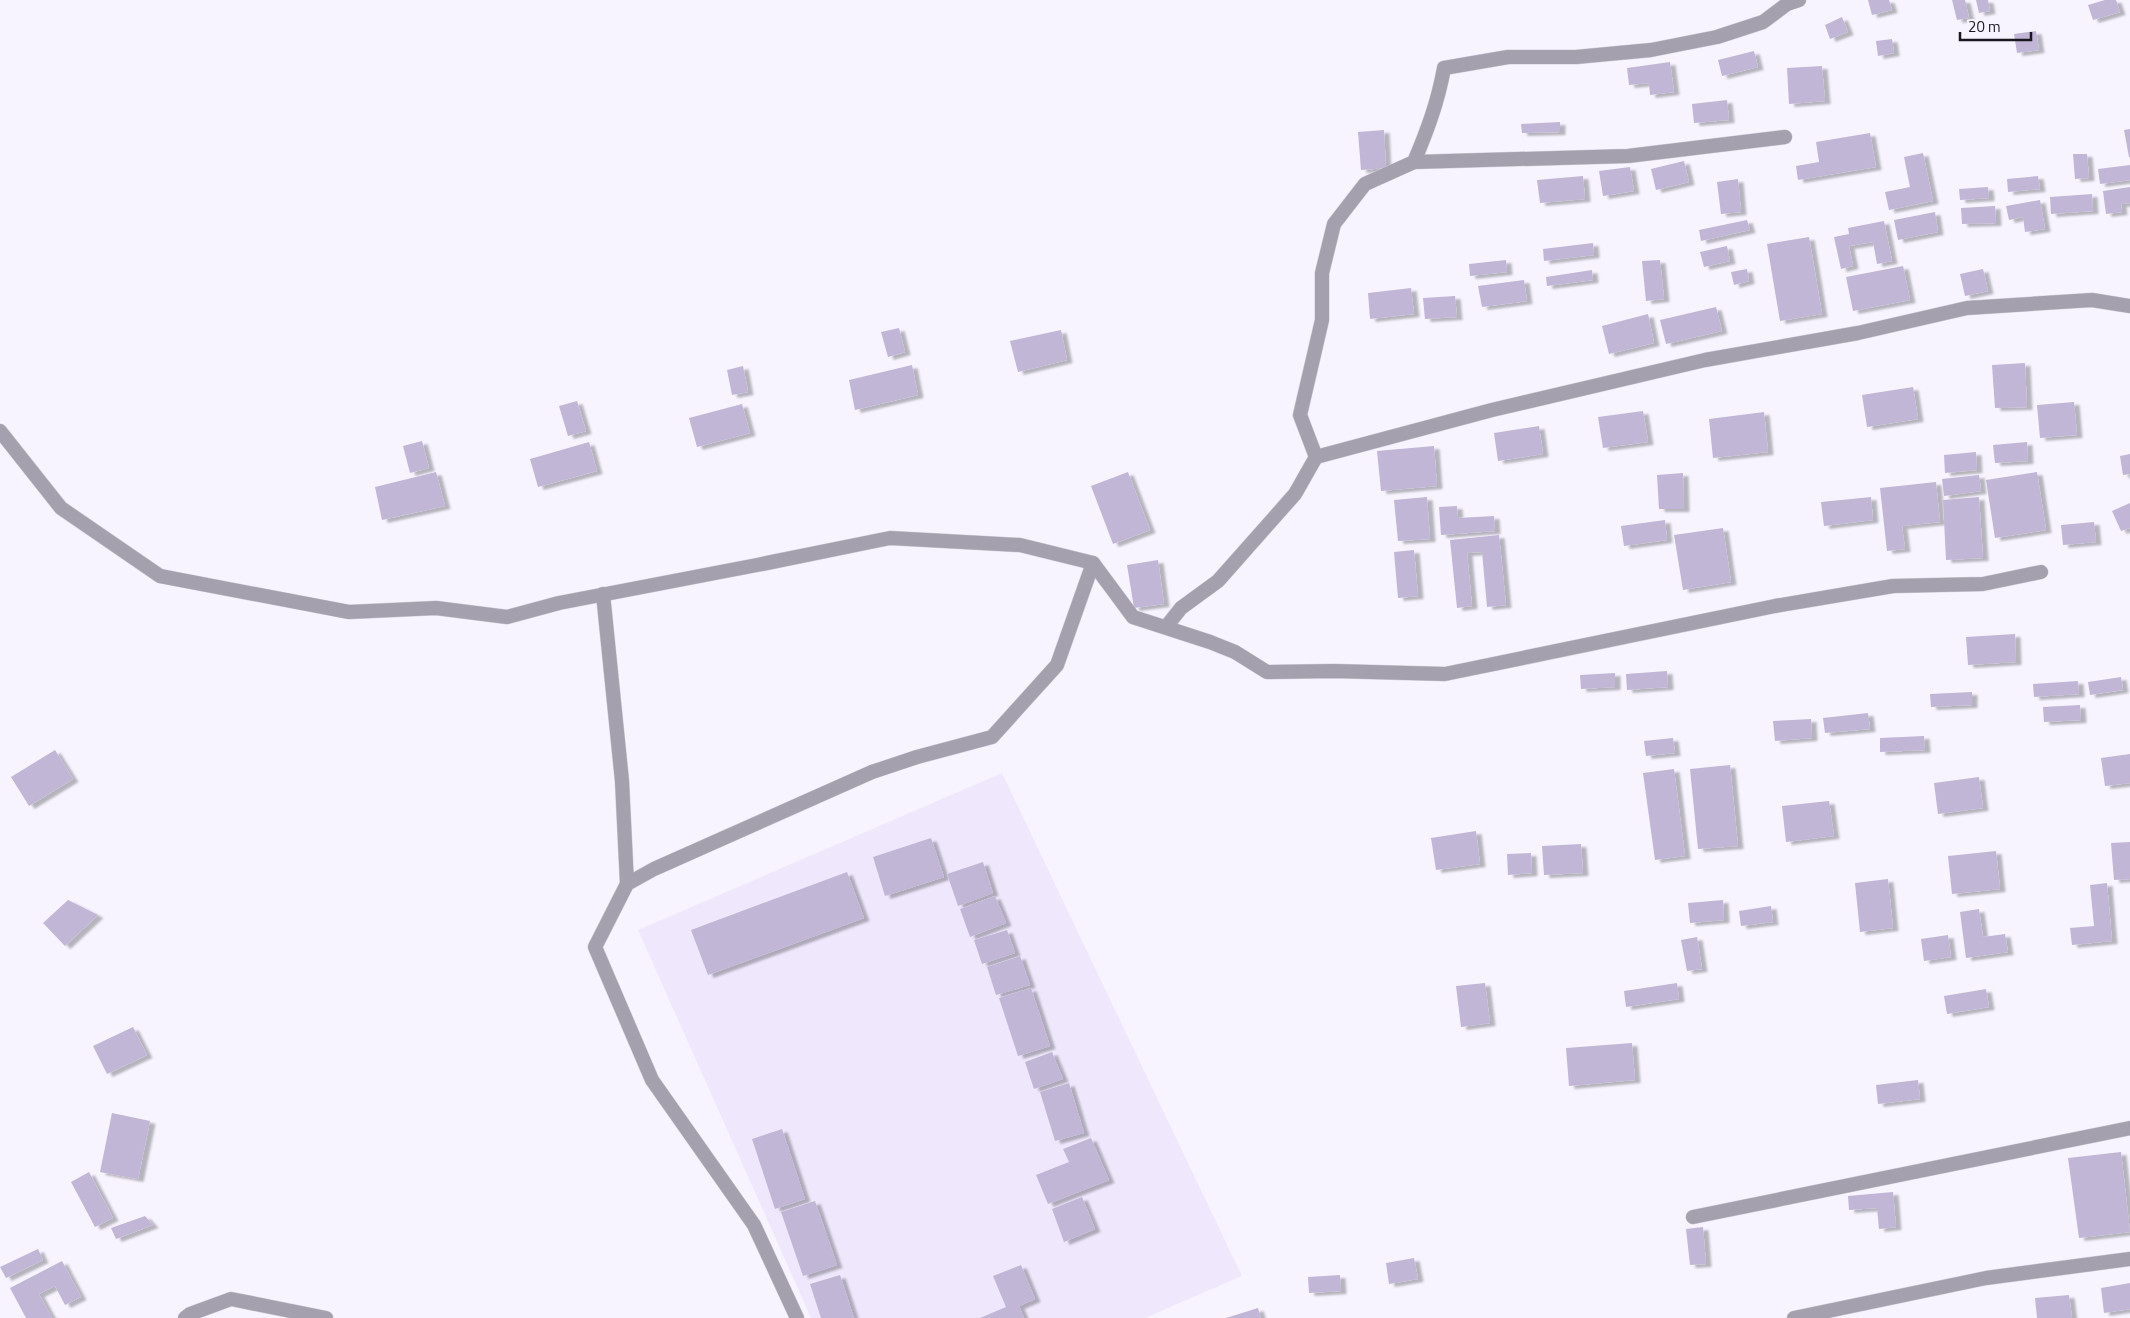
<svg xmlns="http://www.w3.org/2000/svg" width="2130" height="1318" font-family="'Titillium Web',sans-serif">
  <defs>
    <filter id="shadow"><feDropShadow dx="5.5" dy="3" stdDeviation="1" flood-color="#0004"/></filter>
  </defs>
  <rect width="100%" height="100%" fill="#f7f4ff"/>
  <path fill="#efe8fd" d="M 1002,773 L 1242,1276 L 1145,1318 L 811,1318 L 638,930 Z"/>
  <g fill="#c1b6d6" filter="url(#shadow)">
    <path d="M 1868,0 L 1889,0 L 1892,10 L 1872,15 Z"/>
    <path d="M 1952,0 L 1965,0 L 1969,18 L 1957,20 Z"/>
    <path d="M 1976,0 L 1988,0 L 1990,11 L 1979,13 Z"/>
    <path d="M 2105,0 L 2116,0 L 2120,12 L 2093,20 L 2088,5 Z"/>
    <path d="M 1842,17 L 1848,32 L 1830,39 L 1825,25 Z"/>
    <path d="M 2036,31 L 2039,50 L 2017,53 L 2014,34 Z"/>
    <path d="M 1892,39 L 1894,53 L 1878,56 L 1876,41 Z"/>
    <path d="M 1754,51 L 1758,67 L 1722,76 L 1718,60 Z"/>
    <path d="M 1670,62 L 1674,92 L 1650,95 L 1649,83 L 1629,85 L 1627,68 Z"/>
    <path d="M 1822,66 L 1825,101 L 1789,104 L 1787,68 Z"/>
    <path d="M 1727,100 L 1729,120 L 1694,123 L 1692,104 Z"/>
    <path d="M 1560,122 L 1560,132 L 1522,133 L 1521,124 Z"/>
    <path d="M 2130,129 L 2130,157 L 2129,157 L 2124,130 Z"/>
    <path d="M 1384,130 L 1386,168 L 1361,170 L 1358,132 Z"/>
    <path d="M 1870,133 L 1876,167 L 1798,180 L 1796,166 L 1819,162 L 1816,142 Z"/>
    <path d="M 1923,153 L 1933,201 L 1889,210 L 1885,192 L 1910,187 L 1904,157 Z"/>
    <path d="M 2073,154 L 2087,154 L 2089,178 L 2075,179 Z"/>
    <path d="M 1684,161 L 1689,182 L 1656,190 L 1651,169 Z"/>
    <path d="M 2130,165 L 2130,180 L 2100,184 L 2098,169 Z"/>
    <path d="M 1630,167 L 1634,191 L 1603,196 L 1599,171 Z"/>
    <path d="M 1583,176 L 1585,199 L 1540,203 L 1537,180 Z"/>
    <path d="M 2038,176 L 2040,189 L 2008,192 L 2007,179 Z"/>
    <path d="M 1738,179 L 1741,212 L 1721,214 L 1717,182 Z"/>
    <path d="M 1988,187 L 1989,198 L 1960,200 L 1959,189 Z"/>
    <path d="M 2130,187 L 2130,203 L 2121,204 L 2122,212 L 2106,214 L 2103,191 Z"/>
    <path d="M 2092,194 L 2093,211 L 2051,214 L 2050,197 Z"/>
    <path d="M 2040,200 L 2045,229 L 2025,232 L 2023,217 L 2009,220 L 2006,206 Z"/>
    <path d="M 1995,206 L 1996,223 L 1962,224 L 1961,208 Z"/>
    <path d="M 1935,212 L 1938,232 L 1898,240 L 1894,220 Z"/>
    <path d="M 1747,220 L 1750,230 L 1701,241 L 1699,230 Z"/>
    <path d="M 1884,221 L 1892,261 L 1877,264 L 1873,242 L 1849,246 L 1853,266 L 1841,269 L 1834,237 L 1849,234 L 1848,228 Z"/>
    <path d="M 1809,237 L 1822,314 L 1780,321 L 1767,244 Z"/>
    <path d="M 1593,243 L 1594,255 L 1544,261 L 1543,249 Z"/>
    <path d="M 1727,246 L 1730,261 L 1704,267 L 1700,252 Z"/>
    <path d="M 1506,260 L 1507,272 L 1470,276 L 1469,264 Z"/>
    <path d="M 1660,260 L 1664,299 L 1646,301 L 1642,261 Z"/>
    <path d="M 1903,266 L 1910,300 L 1853,311 L 1846,277 Z"/>
    <path d="M 1747,269 L 1749,281 L 1734,285 L 1731,272 Z"/>
    <path d="M 1983,269 L 1988,291 L 1965,296 L 1960,274 Z"/>
    <path d="M 1592,270 L 1593,280 L 1547,286 L 1546,277 Z"/>
    <path d="M 1524,280 L 1527,301 L 1482,307 L 1478,286 Z"/>
    <path d="M 1411,288 L 1414,314 L 1370,319 L 1368,293 Z"/>
    <path d="M 1455,296 L 1457,317 L 1425,319 L 1423,298 Z"/>
    <path d="M 1716,307 L 1722,331 L 1666,344 L 1660,320 Z"/>
    <path d="M 1648,314 L 1654,343 L 1609,354 L 1602,326 Z"/>
    <path d="M 899,328 L 905,352 L 888,357 L 881,332 Z"/>
    <path d="M 1061,330 L 1067,360 L 1018,372 L 1010,341 Z"/>
    <path d="M 2025,363 L 2027,407 L 1995,408 L 1992,365 Z"/>
    <path d="M 912,365 L 918,395 L 855,410 L 849,380 Z"/>
    <path d="M 743,366 L 748,392 L 732,395 L 727,370 Z"/>
    <path d="M 1913,387 L 1918,419 L 1867,427 L 1862,395 Z"/>
    <path d="M 577,401 L 586,431 L 568,436 L 559,406 Z"/>
    <path d="M 2074,402 L 2077,435 L 2040,438 L 2037,405 Z"/>
    <path d="M 742,404 L 750,433 L 697,447 L 689,418 Z"/>
    <path d="M 1643,411 L 1648,442 L 1603,448 L 1598,417 Z"/>
    <path d="M 1764,412 L 1768,452 L 1713,458 L 1709,419 Z"/>
    <path d="M 1539,426 L 1543,454 L 1498,461 L 1494,433 Z"/>
    <path d="M 422,441 L 429,468 L 410,473 L 403,446 Z"/>
    <path d="M 589,442 L 597,471 L 538,487 L 530,459 Z"/>
    <path d="M 2027,442 L 2028,461 L 1995,463 L 1993,445 Z"/>
    <path d="M 1434,446 L 1437,486 L 1381,491 L 1377,451 Z"/>
    <path d="M 1976,452 L 1977,470 L 1945,473 L 1944,455 Z"/>
    <path d="M 2130,454 L 2130,474 L 2123,475 L 2120,456 Z"/>
    <path d="M 436,472 L 445,506 L 382,520 L 375,487 Z"/>
    <path d="M 1128,472 L 1150,530 L 1113,544 L 1091,486 Z"/>
    <path d="M 2037,472 L 2046,530 L 1995,538 L 1986,480 Z"/>
    <path d="M 1683,473 L 1684,509 L 1659,509 L 1657,475 Z"/>
    <path d="M 1979,475 L 1981,491 L 1944,496 L 1942,479 Z"/>
    <path d="M 1936,482 L 1940,522 L 1902,526 L 1905,549 L 1887,551 L 1880,488 Z"/>
    <path d="M 1427,497 L 1430,539 L 1398,541 L 1394,500 Z"/>
    <path d="M 1871,497 L 1873,520 L 1824,526 L 1821,502 Z"/>
    <path d="M 1979,497 L 1983,558 L 1946,560 L 1943,500 Z"/>
    <path d="M 2130,503 L 2130,528 L 2121,531 L 2112,511 Z"/>
    <path d="M 1457,506 L 1458,518 L 1494,516 L 1495,531 L 1441,535 L 1439,507 Z"/>
    <path d="M 1665,520 L 1667,540 L 1624,546 L 1621,526 Z"/>
    <path d="M 2094,522 L 2096,542 L 2063,545 L 2061,525 Z"/>
    <path d="M 1723,528 L 1731,582 L 1683,590 L 1674,535 Z"/>
    <path d="M 1499,535 L 1506,605 L 1487,607 L 1482,552 L 1467,553 L 1472,606 L 1457,608 L 1450,540 Z"/>
    <path d="M 1414,550 L 1418,596 L 1398,598 L 1394,552 Z"/>
    <path d="M 1158,560 L 1164,604 L 1134,608 L 1127,565 Z"/>
    <path d="M 2015,634 L 2016,662 L 1968,665 L 1966,637 Z"/>
    <path d="M 1667,671 L 1668,687 L 1627,690 L 1626,674 Z"/>
    <path d="M 1615,673 L 1615,687 L 1581,689 L 1580,675 Z"/>
    <path d="M 2121,677 L 2123,690 L 2090,695 L 2088,682 Z"/>
    <path d="M 2078,681 L 2079,694 L 2034,697 L 2033,684 Z"/>
    <path d="M 1972,692 L 1972,705 L 1931,707 L 1930,694 Z"/>
    <path d="M 2080,705 L 2081,720 L 2044,722 L 2043,707 Z"/>
    <path d="M 1868,713 L 1870,729 L 1825,733 L 1823,718 Z"/>
    <path d="M 1811,719 L 1812,738 L 1775,741 L 1773,721 Z"/>
    <path d="M 1924,736 L 1925,750 L 1880,752 L 1880,738 Z"/>
    <path d="M 1673,738 L 1675,753 L 1646,756 L 1644,741 Z"/>
    <path d="M 55,750 L 73,779 L 29,806 L 11,777 Z"/>
    <path d="M 2130,754 L 2130,783 L 2105,786 L 2101,758 Z"/>
    <path d="M 1730,765 L 1738,846 L 1698,849 L 1690,769 Z"/>
    <path d="M 1674,769 L 1685,856 L 1655,860 L 1643,773 Z"/>
    <path d="M 1979,777 L 1983,808 L 1938,814 L 1934,783 Z"/>
    <path d="M 1829,801 L 1834,836 L 1786,842 L 1782,806 Z"/>
    <path d="M 1476,831 L 1480,864 L 1436,870 L 1431,838 Z"/>
    <path d="M 931,838 L 944,877 L 885,896 L 873,857 Z"/>
    <path d="M 2130,842 L 2130,879 L 2114,880 L 2111,843 Z"/>
    <path d="M 1581,844 L 1583,873 L 1544,875 L 1542,846 Z"/>
    <path d="M 1996,851 L 2000,889 L 1952,894 L 1948,856 Z"/>
    <path d="M 1531,853 L 1532,873 L 1508,875 L 1507,854 Z"/>
    <path d="M 983,862 L 993,893 L 958,906 L 947,874 Z"/>
    <path d="M 847,872 L 864,918 L 708,975 L 691,930 Z"/>
    <path d="M 1888,879 L 1893,928 L 1860,932 L 1855,883 Z"/>
    <path d="M 2107,883 L 2112,941 L 2072,945 L 2070,928 L 2094,926 L 2090,885 Z"/>
    <path d="M 995,896 L 1006,923 L 970,937 L 960,909 Z"/>
    <path d="M 68,900 L 98,915 L 65,946 L 43,923 Z"/>
    <path d="M 1723,900 L 1724,920 L 1690,923 L 1688,903 Z"/>
    <path d="M 1771,906 L 1773,922 L 1741,926 L 1739,911 Z"/>
    <path d="M 1979,909 L 1983,937 L 2005,934 L 2008,952 L 1966,958 L 1960,912 Z"/>
    <path d="M 1007,930 L 1015,953 L 982,964 L 974,940 Z"/>
    <path d="M 1948,935 L 1951,957 L 1924,961 L 1921,939 Z"/>
    <path d="M 1697,937 L 1702,969 L 1687,971 L 1681,940 Z"/>
    <path d="M 1020,956 L 1030,985 L 996,995 L 987,967 Z"/>
    <path d="M 1485,983 L 1490,1023 L 1461,1027 L 1456,986 Z"/>
    <path d="M 1677,983 L 1679,999 L 1626,1007 L 1624,991 Z"/>
    <path d="M 1031,988 L 1050,1046 L 1018,1056 L 999,998 Z"/>
    <path d="M 1986,989 L 1989,1007 L 1947,1014 L 1944,996 Z"/>
    <path d="M 133,1027 L 147,1055 L 107,1074 L 93,1046 Z"/>
    <path d="M 1632,1043 L 1635,1080 L 1569,1086 L 1566,1048 Z"/>
    <path d="M 1052,1052 L 1063,1079 L 1034,1089 L 1025,1062 Z"/>
    <path d="M 1918,1080 L 1920,1099 L 1878,1104 L 1876,1085 Z"/>
    <path d="M 1069,1083 L 1084,1133 L 1055,1141 L 1040,1092 Z"/>
    <path d="M 112,1113 L 150,1121 L 138,1179 L 100,1172 Z"/>
    <path d="M 782,1129 L 805,1199 L 775,1209 L 752,1139 Z"/>
    <path d="M 1091,1138 L 1109,1180 L 1048,1204 L 1036,1175 L 1069,1162 L 1063,1149 Z"/>
    <path d="M 2121,1152 L 2130,1232 L 2079,1238 L 2068,1158 Z"/>
    <path d="M 89,1172 L 113,1218 L 95,1227 L 71,1182 Z"/>
    <path d="M 1893,1192 L 1896,1227 L 1879,1229 L 1877,1208 L 1849,1210 L 1848,1196 Z"/>
    <path d="M 1082,1197 L 1095,1229 L 1064,1242 L 1052,1209 Z"/>
    <path d="M 815,1201 L 837,1265 L 803,1276 L 781,1212 Z"/>
    <path d="M 145,1216 L 153,1225 L 116,1239 L 111,1228 Z"/>
    <path d="M 1703,1227 L 1706,1264 L 1690,1265 L 1686,1229 Z"/>
    <path d="M 38,1249 L 43,1260 L 6,1278 L 0,1267 Z"/>
    <path d="M 1414,1258 L 1418,1279 L 1389,1284 L 1386,1263 Z"/>
    <path d="M 62,1261 L 81,1297 L 65,1305 L 55,1286 L 39,1294 L 52,1318 L 26,1318 L 10,1288 Z"/>
    <path d="M 1021,1265 L 1035,1299 L 1019,1306 L 1024,1318 L 980,1318 L 1006,1307 L 993,1276 Z"/>
    <path d="M 840,1275 L 854,1318 L 821,1318 L 810,1284 Z"/>
    <path d="M 1340,1275 L 1341,1291 L 1309,1293 L 1308,1277 Z"/>
    <path d="M 2130,1283 L 2130,1309 L 2104,1313 L 2101,1288 Z"/>
    <path d="M 2069,1295 L 2072,1318 L 2037,1318 L 2035,1298 Z"/>
    <path d="M 1258,1308 L 1261,1318 L 1226,1318 Z"/>
  </g>
  <g fill="none" stroke-linecap="round" stroke-linejoin="round">
    <defs>
      <g id="minor">
        <path d="M 1414,162 L 1628,156 L 1785,137"/>
        <path d="M 0,431 L 61,508 L 160,576 L 349,612 L 436,608 L 507,617 L 559,603 L 757,565 L 890,538 L 1020,545 L 1093,563 L 1133,617 L 1210,642 L 1235,652 L 1267,672 L 1334,671 L 1445,674 L 1775,606 L 1893,586 L 1983,584 L 2041,572"/>
        <path d="M 1316,457 L 1492,410 L 1705,360 L 1858,333 L 1967,308 L 2092,300 L 2130,306"/>
        <path d="M 603,594 L 622,781 L 627,884"/>
        <path d="M 1166,627 L 1181,608 L 1218,581 L 1295,494 L 1316,457 L 1300,415 L 1322,320 L 1322,273 L 1334,224 L 1365,184 L 1414,162 C 1427,131 1438,102 1444,68 L 1508,57 L 1576,57 L 1651,50 L 1717,37 L 1763,22 L 1787,4 L 1799,0"/>
        <path d="M 1693,1217 L 2130,1128"/>
        <path d="M 185,1318 L 190,1314 L 231,1299 L 326,1318"/>
        <path d="M 797,1318 L 754,1225 L 652,1080 L 595,947 L 627,884 L 654,869 L 872,772 L 917,757 L 992,737 L 1057,665 L 1093,563"/>
        <path d="M 1794,1318 L 1986,1278 L 2130,1259"/>
      </g>
    </defs>
    <use href="#minor" stroke="#d4d1db" stroke-width="15"/>
    <use href="#minor" stroke="#a5a0ae" stroke-width="14"/>
  </g>
  <path d="M1960 32v8h71v-8" fill="none" stroke="#1a171e" stroke-width="2.5"/>
  <text x="1968" y="32" font-size="15" fill="#1a171e" stroke="#f7f4ff" stroke-width="4" paint-order="stroke">20 m</text>
</svg>
